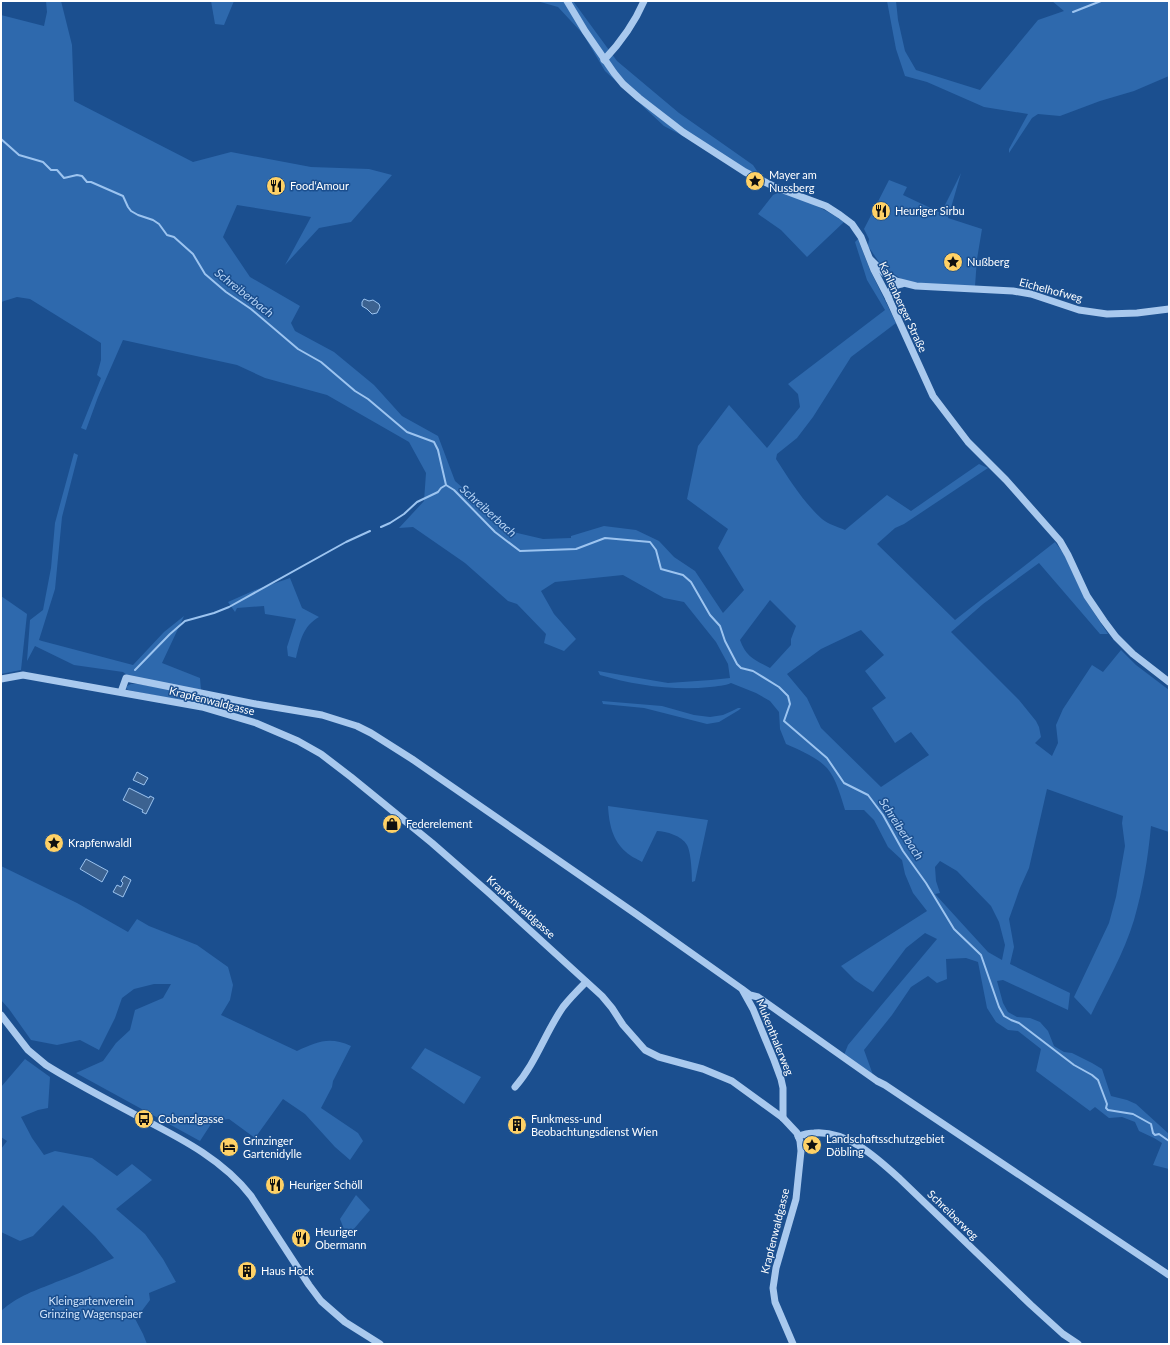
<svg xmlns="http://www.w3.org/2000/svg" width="1170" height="1345" font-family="Lato,sans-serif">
  <rect width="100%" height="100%" fill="#1b4f8f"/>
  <g fill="#2e69ad" fill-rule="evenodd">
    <path d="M 46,1 L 61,1 L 72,45 L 74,101 L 193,162 L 231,152 L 311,167 L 369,169 L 392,175 L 351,222 L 319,228 L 285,265 L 311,217 L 237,205 L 223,237 L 250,277 L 300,306 L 291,323 L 295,331 L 334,352 L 374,385 L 402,416 L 438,436 L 455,481 L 513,532 L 543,539 L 571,538 L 571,536 L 604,526 L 636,530 L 659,541 L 674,557 L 695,571 L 723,613 L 744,590 L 718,548 L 728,529 L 687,499 L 698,446 L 729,405 L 767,448 L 800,407 L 798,394 L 788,384 L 885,310 L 867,280 L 855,242 L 858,239 L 870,270 L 896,323 L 851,357 L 813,417 L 797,438 L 777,454 L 776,459 C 789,479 804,503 822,519 C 828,524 838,527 845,530 L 887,495 L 911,511 L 979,464 L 988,468 L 904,524 L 895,528 L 877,544 L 955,620 L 1055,542 L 1064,554 L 1085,599 L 1108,634 L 1100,634 L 1039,563 L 983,604 L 951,632 L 1019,700 L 1036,721 L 1039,727 L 1041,737 L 1035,743 L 1052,756 L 1058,743 L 1056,725 L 1063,709 L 1092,665 L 1103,672 L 1121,650 L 1136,665 L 1169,690 L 1169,832 L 1151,826 C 1148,858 1143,889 1134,920 C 1124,953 1106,984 1091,1015 L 1074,997 L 1109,923 L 1116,897 L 1125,846 L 1122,823 L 1123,816 L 1047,789 L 1029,868 L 1020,888 L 1009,919 L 1014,947 L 1010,964 L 1070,993 L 1068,1010 L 1003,980 L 997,981 L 1003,1003 L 1008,1012 L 1017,1017 L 1030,1018 L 1040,1022 L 1048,1031 L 1054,1046 L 1064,1052 L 1072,1053 L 1092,1063 L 1102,1069 L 1111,1096 L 1127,1100 L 1136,1104 L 1169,1134 L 1169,1169 L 1153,1165 L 1162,1143 L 1154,1138 L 1139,1131 L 1135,1122 L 1122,1117 L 1109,1118 L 1095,1107 L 1090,1111 L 1036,1071 L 1041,1049 L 1018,1031 L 1008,1030 L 996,1022 L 987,1008 L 978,962 L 966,958 L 946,959 L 947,979 L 937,983 L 928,976 L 911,987 L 892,1015 L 864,1050 L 873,1075 L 844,1055 L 848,1045 L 937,939 L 925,933 L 906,948 L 873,992 L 855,980 L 841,966 L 927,911 L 913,893 L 905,874 L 902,860 L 888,847 L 874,820 L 864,810 L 845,810 C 841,797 836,778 827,768 C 817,757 799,750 786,744 L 780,729 L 779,712 L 770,701 L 756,693 L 731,683 C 725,686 717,686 710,687 C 674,691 634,685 600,675 L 598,671 L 668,683 L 711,680 L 730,678 L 728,664 L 716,642 L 684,602 L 664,598 L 623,575 L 555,582 L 541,591 L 554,614 L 576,639 L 564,651 L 544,643 L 546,634 L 517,604 L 508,601 L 465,563 L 413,527 L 399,528 L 424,501 L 426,473 L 409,442 L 327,395 L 265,378 L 237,365 L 123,340 L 98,397 L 86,430 L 81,428 L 101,378 L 97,375 L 101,360 L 101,343 L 30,299 L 17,297 L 1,302 L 1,15 L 44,26 L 47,12 ZM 770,600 L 796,626 L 791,639 L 791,645 L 770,668 C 755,660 746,657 740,640 ZM 861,630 L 884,655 L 865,671 L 886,698 L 872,708 L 895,743 L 911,732 L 929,755 L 881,787 L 821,728 L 807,698 L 787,674 L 821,649 ZM 940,861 L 957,871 L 991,906 L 999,922 L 1005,945 L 1002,960 L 988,952 L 935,894 L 940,893 L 936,881 L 935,867 Z"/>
    <path d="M 211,1 L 234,1 L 224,25 L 215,24 Z"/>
    <path d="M 537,1 L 573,1 L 617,61 L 679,113 L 753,165 L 761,177 L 664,126 L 605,71 L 583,34 L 558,7 Z"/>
    <path d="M 887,1 L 896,1 L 898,20 L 905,51 L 916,70 L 980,90 L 1038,20 L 1064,11 L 1052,1 L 1169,1 L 1169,76 L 1134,91 L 1100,101 L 1060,116 L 1038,114 L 1032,118 L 1009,153 L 1009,149 L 1028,114 L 984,107 L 927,82 L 905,76 L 896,49 Z"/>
    <path d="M 961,173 L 948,218 L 982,229 L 977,259 L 975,286 L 920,285 L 904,281 L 881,265 L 868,246 L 869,239 L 864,229 L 889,180 L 907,187 L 903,195 L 941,213 Z"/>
    <path d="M 779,192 C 802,198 824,208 844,222 L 807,257 L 781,230 L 758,214 L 773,195 Z"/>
    <path d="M 74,453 L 78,455 L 62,517 L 55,589 L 39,640 L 42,641 L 133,665 L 164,632 L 184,616 L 162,663 L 200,678 L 201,690 L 131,678 L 123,672 L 74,665 L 35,646 L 27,661 L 30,620 L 43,610 L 51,568 L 55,523 Z"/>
    <path d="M 290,578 L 302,608 L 319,617 C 303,626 300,641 296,658 L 288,656 L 287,647 L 296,619 L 265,614 L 264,606 L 237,608 L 235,612 L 228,602 L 255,590 Z"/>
    <path d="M 1,596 L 27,614 L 21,670 L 1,674 Z"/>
    <path d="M 131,684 L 138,684 L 202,695 L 203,705 L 128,690 L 126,688 L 127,686 Z"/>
    <path d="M 602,701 L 662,706 L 694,715 L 710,717 L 723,715 L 732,711 L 738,708 L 741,708 L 739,710 L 719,722 L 707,724 L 644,708 L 603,704 Z"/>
    <path d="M 608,806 L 708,820 L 695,881 L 692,882 C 692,873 691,852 687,845 C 682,836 666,831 657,831 L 642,862 C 637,859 630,856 626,852 C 612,840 609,823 608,806 Z"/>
    <path d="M 1,866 L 77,903 L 128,932 L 137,919 L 149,926 L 197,945 L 228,967 L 233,985 L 230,1000 L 221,1015 L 297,1051 C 317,1042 329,1036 351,1046 L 333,1081 L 332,1087 L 321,1108 L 358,1133 L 363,1141 L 350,1160 L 335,1147 L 305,1114 L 283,1099 L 255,1138 L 229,1119 L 213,1121 L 200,1141 L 76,1073 L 103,1061 L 116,1043 L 130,1030 L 135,1010 L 163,998 L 171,984 L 154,984 L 134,989 L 122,998 L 115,1018 L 99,1050 L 80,1040 L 57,1045 L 31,1040 L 9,1009 L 1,1000 Z"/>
    <path d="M 425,1048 L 481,1077 L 464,1104 L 411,1068 Z"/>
    <path d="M 25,1059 L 50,1077 L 48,1108 L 38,1110 L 21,1117 L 32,1138 L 44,1155 L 55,1151 L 92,1158 L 117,1176 L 132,1164 L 152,1180 L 116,1209 L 145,1234 L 163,1259 L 176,1282 L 149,1293 L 150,1300 L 141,1312 L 131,1311 L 143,1334 L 147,1344 L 1,1344 L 1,1311 C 19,1295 35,1291 56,1282 C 76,1275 95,1266 114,1258 L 95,1236 L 63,1205 L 33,1236 L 20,1241 L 1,1232 L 1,1149 L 7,1141 L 1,1137 L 1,1087 Z"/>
    <path d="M 356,1195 L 370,1210 L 347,1237 L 340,1219 Z"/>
  </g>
  <g fill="#3c6290" stroke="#9cc4f0">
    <path d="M 364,299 L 369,301 L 373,300 L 379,304 L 380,307 L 377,313 L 372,314 L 367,309 L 362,306 L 362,302 Z"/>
    <path d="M 137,772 L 148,778 L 144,785 L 133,780 Z"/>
    <path d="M 129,788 L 149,798 L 150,796 L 154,798 L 146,814 L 142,812 L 143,810 L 123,800 Z"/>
    <path d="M 86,859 L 108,871 L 102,882 L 80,869 Z"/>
    <path d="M 124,876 L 131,880 L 123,897 L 113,892 L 117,885 L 121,887 L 123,883 L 121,881 Z"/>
  </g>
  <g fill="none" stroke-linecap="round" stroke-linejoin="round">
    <g stroke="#9cc4f0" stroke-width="2">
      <path d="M 1073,12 L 1101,1"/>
      <path d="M 1,139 L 19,155 L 43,162 L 51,170 L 57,170 L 64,178 L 77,175 L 82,176 L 87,182 L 91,182 L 123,196 L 128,207 L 131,211 L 138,215 L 153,220 L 159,224 L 167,235 L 174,237 L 193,254 L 205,274 L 226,292 L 251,309 L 298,349 L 321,362 L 355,391 L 368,399 L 407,432 L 434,442 L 438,450 L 446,485 L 454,490 L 495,532 L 520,551 L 576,549 L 605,538 L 650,542 L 656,550 L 661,569 L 683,575 L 691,582 L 710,615 L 720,626 L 725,641 L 737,664 L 741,668 L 753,671 L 779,687 L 788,696 L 790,704 L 784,721 L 827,758 L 844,783 L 868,795 L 883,815 L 903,851 L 926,883 L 954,929 L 981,955 L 999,1007 L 1004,1016 L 1011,1020 L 1019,1023 L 1074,1065 L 1092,1075 L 1098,1080 L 1107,1104 L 1106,1108 L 1108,1110 L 1133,1114 L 1151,1124 L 1153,1133 L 1155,1135 L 1159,1134 L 1169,1141"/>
      <path d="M 381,527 L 390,523 L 404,514 L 417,502 L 438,492 L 441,488 L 446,485"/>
      <path d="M 135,670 L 170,634 L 185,621 L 214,613 L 229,607 L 346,542 L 370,531"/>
    </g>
    <g stroke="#a9c9ee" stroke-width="7">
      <path d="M 567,1 L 585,31 L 614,73 L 623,84 L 639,98 L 683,132 L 745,172 L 775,187 L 826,206 L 840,215 L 852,224 L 861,237 L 874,270 L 889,299 L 933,396 L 968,442 L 1006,480 L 1060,541 L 1068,555 L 1087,596 L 1104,621 L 1116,637 L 1133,654 L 1169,682"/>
      <path d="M 604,60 C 621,42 634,24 644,1"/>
      <path d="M 871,260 L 884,273 L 896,281 L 916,286 L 1013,291 L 1031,294 L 1079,310 L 1107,314 L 1137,313 L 1169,309"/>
      <path d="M 889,299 C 888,290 894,285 902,284"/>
      <path d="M 1,679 L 23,675 L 202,707 L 256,723 L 298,741 L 321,754 L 351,777 L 432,843 L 488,892 L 602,996 L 612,1008 L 623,1025 L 645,1050 L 659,1057 L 703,1069 L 732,1081 L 783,1118 L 797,1133 L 800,1141 L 801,1151 L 796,1199 L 776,1268 L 773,1288 L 775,1302 L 793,1344"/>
      <path d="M 121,692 L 126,678 L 256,704 L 322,715 L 357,726 L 371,733 L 412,759 L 636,914 L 742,989 L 750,995 L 758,997 L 877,1081 L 885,1085 L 1169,1275"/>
      <path d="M 743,991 L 753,1009 L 774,1060 L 781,1079 L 783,1088 L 783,1118"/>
      <path d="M 1,1015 L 28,1050 L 46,1065 C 78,1085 112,1102 145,1120 C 184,1140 224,1161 251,1196 L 309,1285 L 321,1301 L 345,1322 L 380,1344"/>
      <path d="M 515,1087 C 536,1063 545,1033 563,1007 C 570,998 578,990 586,982"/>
      <path d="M 798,1136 C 803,1135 808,1133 814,1133 C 847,1130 877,1158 900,1179 L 1031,1305 L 1063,1334 L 1078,1344"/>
    </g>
  </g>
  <defs>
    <symbol id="sight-disc" viewBox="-11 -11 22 22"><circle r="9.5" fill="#ffd166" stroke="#1b4f8f"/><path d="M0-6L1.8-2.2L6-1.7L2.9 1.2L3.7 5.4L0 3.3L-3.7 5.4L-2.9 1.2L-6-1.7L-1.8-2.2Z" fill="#111"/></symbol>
    <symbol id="restaurant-disc" viewBox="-11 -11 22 22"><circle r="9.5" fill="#ffd166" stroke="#1b4f8f"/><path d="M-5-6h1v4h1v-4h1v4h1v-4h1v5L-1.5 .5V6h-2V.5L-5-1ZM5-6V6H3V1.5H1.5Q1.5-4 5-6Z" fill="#111"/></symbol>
    <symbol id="shop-disc" viewBox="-11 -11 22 22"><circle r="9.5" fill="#ffd166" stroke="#1b4f8f"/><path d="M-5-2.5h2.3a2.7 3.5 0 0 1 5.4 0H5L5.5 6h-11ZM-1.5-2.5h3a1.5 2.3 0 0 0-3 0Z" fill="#111"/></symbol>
    <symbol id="bus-disc" viewBox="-11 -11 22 22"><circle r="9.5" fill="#ffd166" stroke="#1b4f8f"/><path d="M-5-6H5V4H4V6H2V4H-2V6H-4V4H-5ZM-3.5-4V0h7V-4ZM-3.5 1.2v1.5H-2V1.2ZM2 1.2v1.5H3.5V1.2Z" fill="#111"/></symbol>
    <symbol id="building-disc" viewBox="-11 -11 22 22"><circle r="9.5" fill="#ffd166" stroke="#1b4f8f"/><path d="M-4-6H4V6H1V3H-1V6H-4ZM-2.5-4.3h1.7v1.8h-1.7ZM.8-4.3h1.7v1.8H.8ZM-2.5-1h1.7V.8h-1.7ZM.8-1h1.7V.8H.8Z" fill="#111"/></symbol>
    <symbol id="hotel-disc" viewBox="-11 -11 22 22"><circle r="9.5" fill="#ffd166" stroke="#1b4f8f"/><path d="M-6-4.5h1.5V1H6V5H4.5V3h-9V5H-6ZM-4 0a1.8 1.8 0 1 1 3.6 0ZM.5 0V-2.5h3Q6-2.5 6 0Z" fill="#111"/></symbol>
  </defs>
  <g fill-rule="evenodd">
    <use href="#sight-disc" x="744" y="170" width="22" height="22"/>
    <use href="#restaurant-disc" x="265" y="175" width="22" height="22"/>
    <use href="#restaurant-disc" x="870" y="200" width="22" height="22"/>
    <use href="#sight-disc" x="942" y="251" width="22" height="22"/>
    <use href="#shop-disc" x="381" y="813" width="22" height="22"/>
    <use href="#sight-disc" x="43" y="832" width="22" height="22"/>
    <use href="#bus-disc" x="133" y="1108" width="22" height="22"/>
    <use href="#building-disc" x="506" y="1114" width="22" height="22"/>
    <use href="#sight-disc" x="801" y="1134" width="22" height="22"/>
    <use href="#hotel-disc" x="218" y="1136" width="22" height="22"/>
    <use href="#restaurant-disc" x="264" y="1174" width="22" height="22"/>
    <use href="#restaurant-disc" x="290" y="1227" width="22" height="22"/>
    <use href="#building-disc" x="236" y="1260" width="22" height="22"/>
  </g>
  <g text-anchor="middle" stroke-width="3" stroke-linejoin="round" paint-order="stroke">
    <g font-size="11" fill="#fff" stroke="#1b4f8f" text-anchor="start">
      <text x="769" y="179">Mayer am<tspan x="769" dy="13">Nussberg</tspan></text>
      <text x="290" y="190">Food‘Amour</text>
      <text x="895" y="215">Heuriger Sirbu</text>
      <text x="967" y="266">Nußberg</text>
      <text x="406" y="828">Federelement</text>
      <text x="68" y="847">Krapfenwaldl</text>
      <text x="158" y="1123">Cobenzlgasse</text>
      <text x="531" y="1123">Funkmess-und<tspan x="531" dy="13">Beobachtungsdienst Wien</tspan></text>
      <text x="826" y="1143">Landschaftsschutzgebiet<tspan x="826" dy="13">Döbling</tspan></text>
      <text x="243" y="1145">Grinzinger<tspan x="243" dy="13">Gartenidylle</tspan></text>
      <text x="289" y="1189">Heuriger Schöll</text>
      <text x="315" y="1236">Heuriger<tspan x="315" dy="13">Obermann</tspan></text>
      <text x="261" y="1275">Haus Hock</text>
    </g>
    <g font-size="11" fill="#fff" stroke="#1b4f8f">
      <text transform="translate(1051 290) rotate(15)" y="4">Eichelhofweg</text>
      <text transform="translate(903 307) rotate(65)" y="4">Kahlenberger Straße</text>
      <text transform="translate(212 701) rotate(14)" y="4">Krapfenwaldgasse</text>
      <text transform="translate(521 907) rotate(42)" y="4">Krapfenwaldgasse</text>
      <text transform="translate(775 1037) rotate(68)" y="4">Mukenthalerweg</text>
      <text transform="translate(953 1215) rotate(44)" y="4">Schreiberweg</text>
      <text transform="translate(775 1231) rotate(-76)" y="4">Krapfenwaldgasse</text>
    </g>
    <g font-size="11" fill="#cfe3fa" stroke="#1b4f8f">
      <text x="91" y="1305">Kleingartenverein<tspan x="91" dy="13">Grinzing Wagenspaer</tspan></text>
    </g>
    <g font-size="12" font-style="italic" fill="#b5d3f5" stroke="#1b4f8f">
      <text transform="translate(244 293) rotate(38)" y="4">Schreiberbach</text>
      <text transform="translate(488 511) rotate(42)" y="4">Schreiberbach</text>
      <text transform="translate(901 829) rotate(57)" y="4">Schreiberbach</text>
    </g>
  </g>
  <rect width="1170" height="1345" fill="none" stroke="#ffffff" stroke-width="4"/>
</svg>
